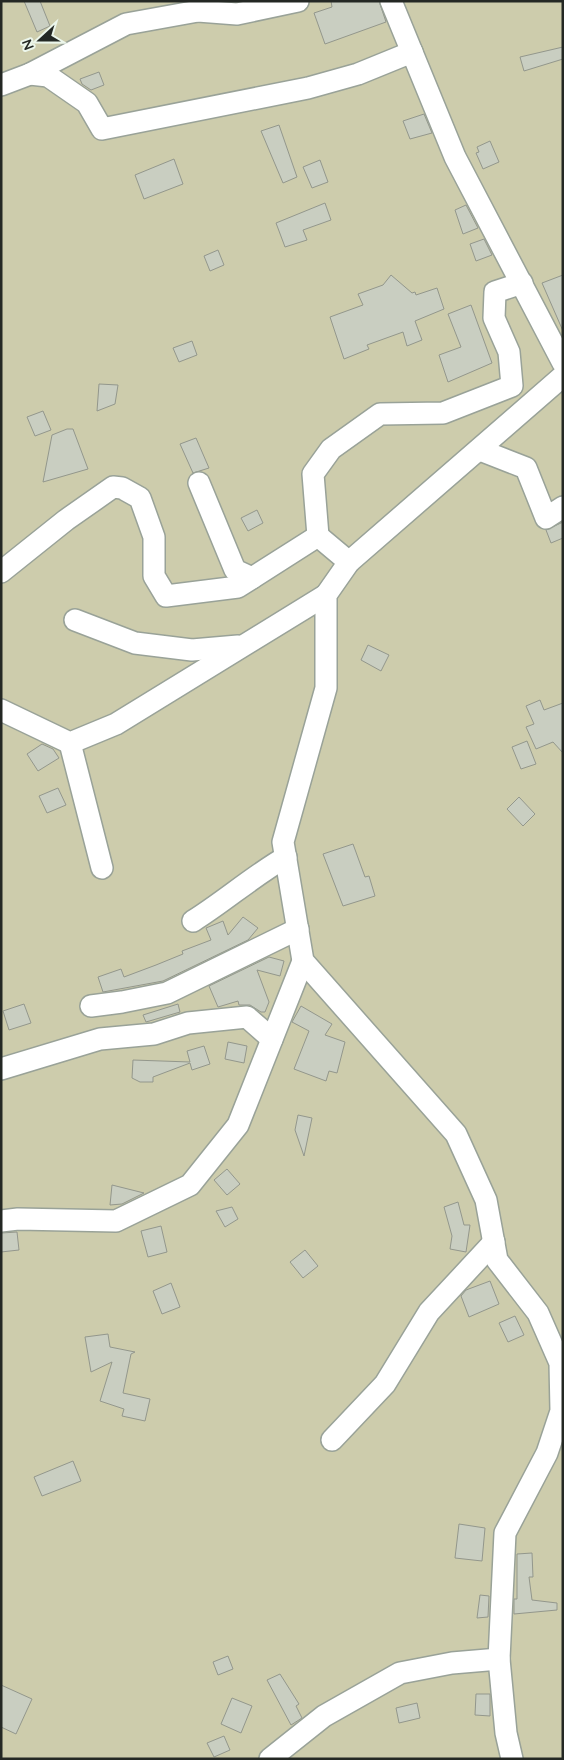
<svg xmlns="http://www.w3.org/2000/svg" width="564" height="1760" font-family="Quicksand,sans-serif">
  <rect width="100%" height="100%" fill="#ecf6eb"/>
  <rect fill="#cdccac" x="1" y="1" width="562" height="1758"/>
  <g fill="#c9cec1" stroke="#93978c">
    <path d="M 24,1 L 40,1 L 50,26 L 37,32 Z"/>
    <path d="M 331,1 L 379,1 L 386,22 L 325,44 L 314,13 L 332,7 Z"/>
    <path d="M 563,47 L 563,59 L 524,71 L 520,57 Z"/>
    <path d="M 99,72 L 104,85 L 91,90 L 82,84 L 80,79 Z"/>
    <path d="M 424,114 L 432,133 L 410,139 L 403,121 Z"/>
    <path d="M 279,125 L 297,177 L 283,183 L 261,131 Z"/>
    <path d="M 490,141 L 499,162 L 483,169 L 476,153 L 479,152 L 477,147 Z"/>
    <path d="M 174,159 L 183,184 L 144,199 L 135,175 Z"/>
    <path d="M 320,160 L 328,182 L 312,188 L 303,167 Z"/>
    <path d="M 325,203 L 331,220 L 303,230 L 307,240 L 285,247 L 276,223 Z"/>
    <path d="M 466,205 L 478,228 L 463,234 L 455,210 Z"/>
    <path d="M 484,239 L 492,255 L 476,261 L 470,244 Z"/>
    <path d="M 218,250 L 224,265 L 210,271 L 204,256 Z"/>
    <path d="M 391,275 L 412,293 L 415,292 L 416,295 L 437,288 L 444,309 L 415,321 L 422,340 L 407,346 L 403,332 L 367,345 L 369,349 L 344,359 L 330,317 L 363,305 L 358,294 L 383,285 Z"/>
    <path d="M 563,275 L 563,331 L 542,283 Z"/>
    <path d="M 471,305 L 492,363 L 448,382 L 439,355 L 461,347 L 448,314 Z"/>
    <path d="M 192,341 L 197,355 L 179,362 L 173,348 Z"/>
    <path d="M 99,384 L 118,385 L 115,404 L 97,411 Z"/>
    <path d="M 43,411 L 51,430 L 35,436 L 27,417 Z"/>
    <path d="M 67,429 L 73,429 L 88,469 L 43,482 L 52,435 Z"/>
    <path d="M 196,438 L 209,468 L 193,473 L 180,444 Z"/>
    <path d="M 257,510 L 263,523 L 248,531 L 241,518 Z"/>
    <path d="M 563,522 L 563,538 L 551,543 L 546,530 Z"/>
    <path d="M 368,645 L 389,655 L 381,671 L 361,660 Z"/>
    <path d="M 540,700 L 544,710 L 563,703 L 563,753 L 553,742 L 536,749 L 526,727 L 534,724 L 526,706 Z"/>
    <path d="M 527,741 L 536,764 L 521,769 L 512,747 Z"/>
    <path d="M 42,744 L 53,749 L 59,758 L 38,771 L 27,754 Z"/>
    <path d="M 58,788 L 66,805 L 47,813 L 39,796 Z"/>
    <path d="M 519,797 L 535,814 L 523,826 L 507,809 Z"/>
    <path d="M 353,844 L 365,877 L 369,876 L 375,896 L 343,906 L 323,854 Z"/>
    <path d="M 243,917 L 258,928 L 248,940 L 163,981 L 103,992 L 98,977 L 121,969 L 124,977 L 156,965 L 183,954 L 182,951 L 211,940 L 206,928 L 223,921 L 228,935 Z"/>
    <path d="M 269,957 L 284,961 L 280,976 L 257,970 L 269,1002 L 265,1012 L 261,1012 L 250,1005 L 239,1005 L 238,1001 L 218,1007 L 209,986 Z"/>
    <path d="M 24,1004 L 31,1023 L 9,1030 L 3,1011 Z"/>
    <path d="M 178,1004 L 180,1012 L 146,1022 L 143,1015 Z"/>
    <path d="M 301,1006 L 332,1024 L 325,1035 L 345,1042 L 337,1073 L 329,1071 L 326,1081 L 294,1069 L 309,1031 L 292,1022 Z"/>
    <path d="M 228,1042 L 247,1046 L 244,1063 L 225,1059 Z"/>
    <path d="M 204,1046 L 210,1064 L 192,1070 L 190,1063 L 153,1077 L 153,1082 L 140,1082 L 132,1078 L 133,1060 L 190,1062 L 187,1051 Z"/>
    <path d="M 298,1115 L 312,1118 L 304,1156 L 295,1130 Z"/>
    <path d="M 227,1169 L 240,1184 L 227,1195 L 214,1180 Z"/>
    <path d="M 112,1185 L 144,1193 L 122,1204 L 110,1205 Z"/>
    <path d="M 458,1202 L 464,1225 L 470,1225 L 466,1252 L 450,1249 L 452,1236 L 444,1207 Z"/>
    <path d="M 232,1207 L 238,1219 L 225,1227 L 216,1211 Z"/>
    <path d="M 161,1226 L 167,1252 L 148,1257 L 141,1231 Z"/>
    <path d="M 17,1232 L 19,1250 L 1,1252 L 1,1233 Z"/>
    <path d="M 305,1250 L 318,1266 L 303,1278 L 290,1262 Z"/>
    <path d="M 490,1281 L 499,1304 L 469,1317 L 461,1296 L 466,1290 Z"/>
    <path d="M 171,1283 L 180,1307 L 162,1314 L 153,1291 Z"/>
    <path d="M 515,1316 L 524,1335 L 508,1342 L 499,1323 Z"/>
    <path d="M 108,1334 L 110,1347 L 135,1352 L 131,1354 L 123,1393 L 150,1399 L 145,1421 L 122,1416 L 124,1409 L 100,1401 L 112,1362 L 91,1372 L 85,1337 Z"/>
    <path d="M 73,1461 L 81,1481 L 42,1496 L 34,1477 Z"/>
    <path d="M 459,1524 L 485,1528 L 482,1561 L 455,1558 Z"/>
    <path d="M 532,1553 L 533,1577 L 529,1577 L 532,1600 L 557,1603 L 557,1610 L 514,1614 L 514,1599 L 517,1599 L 517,1554 Z"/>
    <path d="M 480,1595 L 489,1596 L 488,1617 L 477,1618 Z"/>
    <path d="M 228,1656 L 233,1669 L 218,1675 L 213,1662 Z"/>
    <path d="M 280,1674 L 299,1704 L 296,1706 L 302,1718 L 291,1725 L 267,1680 Z"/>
    <path d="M 1,1685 L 32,1699 L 16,1734 L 1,1727 Z"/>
    <path d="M 476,1694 L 490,1694 L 490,1716 L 475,1715 Z"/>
    <path d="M 232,1698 L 252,1706 L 241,1733 L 221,1724 Z"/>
    <path d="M 417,1703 L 420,1718 L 399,1723 L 396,1708 Z"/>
    <path d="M 224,1736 L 230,1750 L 214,1757 L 207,1743 Z"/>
  </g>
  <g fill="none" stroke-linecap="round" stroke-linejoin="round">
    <defs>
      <g id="minor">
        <path d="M 391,1 L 455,157 L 563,363"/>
        <path d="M 198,11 L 237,14 L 298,1"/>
        <path d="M 30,74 L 48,76 L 87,103 L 102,129 L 308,88 L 358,74 L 412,52"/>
        <path d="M 1,85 L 30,74 L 126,24 L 198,11 L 201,1"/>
        <path d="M 480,450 L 526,468 L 546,518 L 563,507"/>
        <path d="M 199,483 L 235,570 L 252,578"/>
        <path d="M 318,536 L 313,474 L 331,449 L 380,414 L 443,413 L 512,386 L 509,352 L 494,318 L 495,292 L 522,283"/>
        <path d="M 1,572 L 66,520 L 113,487 L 122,488 L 140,498 L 154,537 L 154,576 L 166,596 L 238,587 L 318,536 L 349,562"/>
        <path d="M 75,620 L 135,643 L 192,650 L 238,646"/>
        <path d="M 1,710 L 70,743 L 116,724 L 326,595"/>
        <path d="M 70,743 L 102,868"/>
        <path d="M 193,921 C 225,901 253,876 286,857"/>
        <path d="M 91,1006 L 122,1002 L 167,993 L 298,929"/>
        <path d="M 1,1069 L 100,1039 L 154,1034 L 188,1023 L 247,1017 L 272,1039"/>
        <path d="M 1,1221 L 18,1219 L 116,1221 L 190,1185 L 238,1125 L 303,961"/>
        <path d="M 332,1440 L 385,1384 L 429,1312 L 494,1242"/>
        <path d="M 270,1759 L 324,1716 L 400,1673 L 452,1663 L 499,1659"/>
        <path d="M 512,1759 L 506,1733 L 499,1659 L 505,1533 L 547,1453 L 561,1411 L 560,1363 L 538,1313 L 497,1260 L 486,1200 L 456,1134 L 303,961 L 283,842 L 326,688 L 326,595 L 349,562 L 563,376"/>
      </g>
    </defs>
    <use href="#minor" stroke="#99a298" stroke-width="24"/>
    <use href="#minor" stroke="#fff" stroke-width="21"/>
  </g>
  <rect width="564" height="1760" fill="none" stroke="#242824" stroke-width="5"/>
  <g transform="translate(40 40) rotate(249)" stroke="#ecf6eb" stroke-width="4" paint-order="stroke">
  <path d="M0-4L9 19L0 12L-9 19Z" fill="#242824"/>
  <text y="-8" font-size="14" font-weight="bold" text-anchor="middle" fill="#242824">N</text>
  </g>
</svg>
